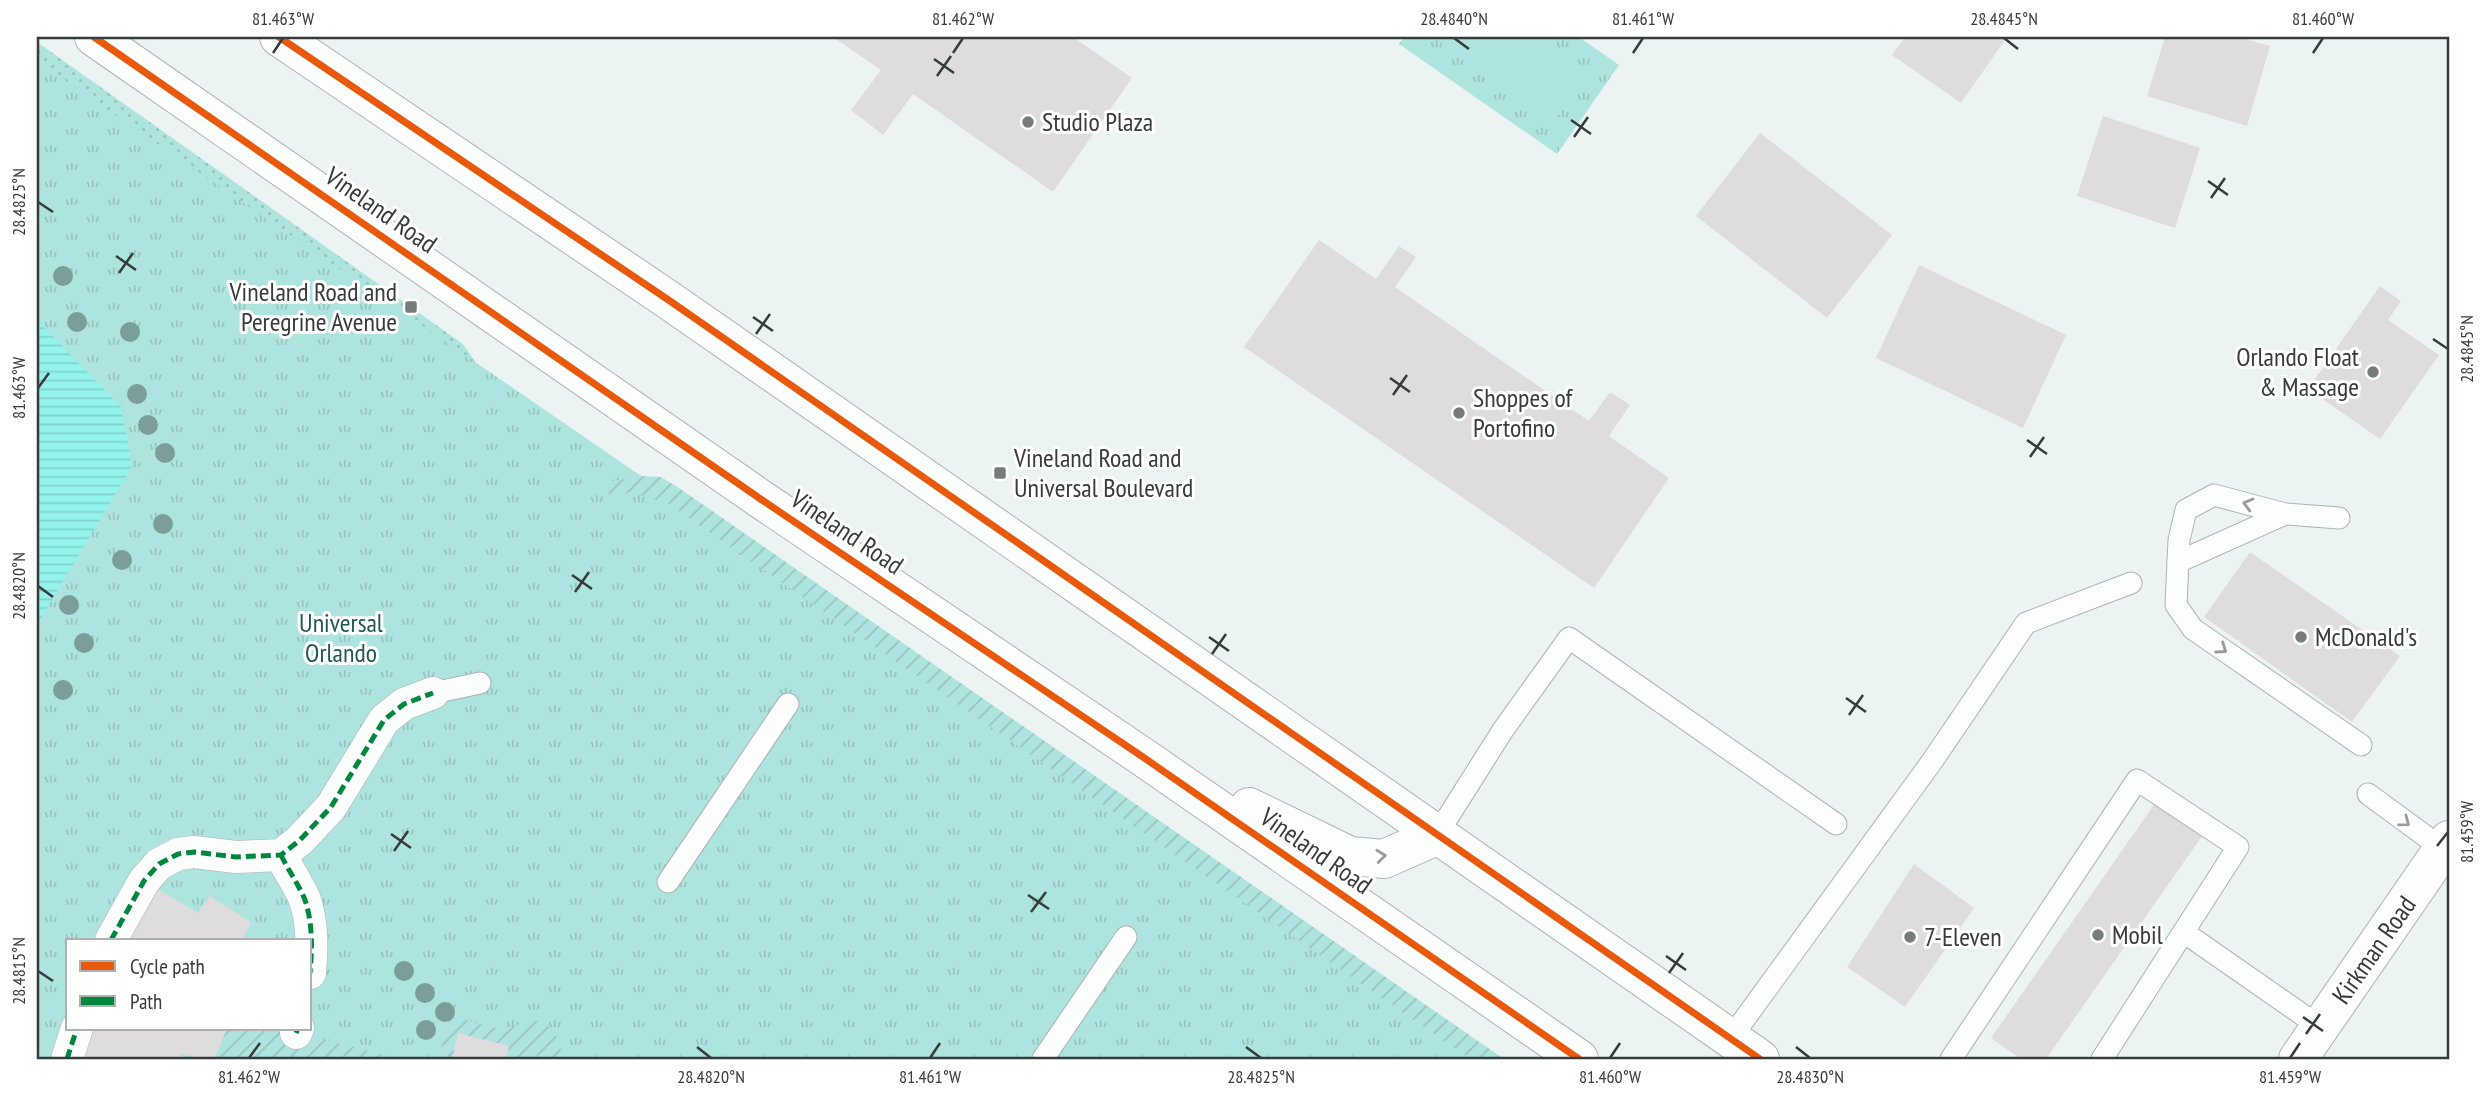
<svg xmlns="http://www.w3.org/2000/svg" width="2486" height="1096" font-family="'PT Sans Narrow',sans-serif">
  <defs>
    <pattern id="grass-dots" width="8" height="8" patternUnits="userSpaceOnUse" patternTransform="scale(1.75)"><rect width="8" height="8" fill="#aee4df"/><path d="M2 2h.1M6 6h.1" fill="none" stroke="#96c4c0" stroke-width="1.8" stroke-linecap="round"/></pattern>
    <pattern id="park-tufts" width="24" height="20" patternUnits="userSpaceOnUse" patternTransform="scale(1.75)"><rect width="24" height="20" fill="#aee4df"/><path d="M3 7l-1-3M5 7V3M7 7l1-3M15 17l-1-3M17 17v-4M19 17l1-3" fill="none" stroke="#96c4c0"/></pattern>
    <pattern id="garden-furrows" width="10" height="10" patternUnits="userSpaceOnUse" patternTransform="scale(1.75)"><rect width="10" height="10" fill="#aee4df"/><path d="M-1 1l2-2M0 10L10 0M9 11l2-2" fill="none" stroke="#96c4c0"/></pattern>
    <pattern id="water-rules" width="6" height="5" patternUnits="userSpaceOnUse" patternTransform="scale(1.75)"><rect width="6" height="5" fill="#94f4ec"/><path d="M0 2.5h6" fill="none" stroke="#80d2cb"/></pattern>
  </defs>
  <rect width="100%" height="100%" fill="#ecf4f3"/>
  <path fill="url(#grass-dots)" d="M 37,42 L 463,344 L 478,366 L 37,91 Z"/>
  <g fill="url(#park-tufts)" fill-rule="evenodd">
    <path d="M 1404,37 L 1579,37 L 1619,65 L 1557,154 L 1399,44 Z"/>
    <path d="M 37,61 L 641,476 L 1470,1059 L 37,1059 ZM 68,940 L 310,940 L 310,1028 L 68,1028 Z"/>
  </g>
  <g fill="url(#garden-furrows)">
    <path d="M 641,476 L 661,477 L 679,488 L 1504,1059 L 1470,1059 L 667,503 L 632,493 L 593,494 L 607,482 Z"/>
    <path d="M 450,1016 L 507,1031 C 536,1008 560,1025 562,1059 L 438,1059 Z"/>
    <path d="M 227,1028 L 270,1028 L 296,1032 L 399,1059 L 215,1059 Z"/>
  </g>
  <path fill="#aee4df" d="M 1447,37 L 1540,37 L 1589,71 L 1553,123 L 1441,45 Z"/>
  <path fill="url(#water-rules)" d="M 37,320 L 121,407 L 132,466 L 37,625 Z"/>
  <g fill="#dfdcdd">
    <path d="M 833,37 L 1073,37 L 1132,78 L 1053,192 L 913,94 L 883,135 L 851,110 L 881,70 Z"/>
    <path d="M 1905,37 L 2007,37 L 1961,103 L 1892,55 Z"/>
    <path d="M 2165,37 L 2238,37 L 2270,46 L 2247,126 L 2147,96 Z"/>
    <path d="M 2103,116 L 2200,148 L 2175,228 L 2077,196 Z"/>
    <path d="M 1760,133 L 1892,235 L 1827,318 L 1696,216 Z"/>
    <path d="M 1319,240 L 1376,279 L 1399,246 L 1416,257 L 1395,287 L 1589,421 L 1610,392 L 1630,405 L 1609,436 L 1669,478 L 1594,588 L 1244,347 Z"/>
    <path d="M 1919,265 L 2066,335 L 2023,428 L 1876,358 Z"/>
    <path d="M 2380,286 L 2401,301 L 2388,320 L 2439,355 L 2380,439 L 2308,389 Z"/>
    <path d="M 2250,552 L 2400,656 L 2352,722 L 2204,617 Z"/>
    <path d="M 2158,799 L 2205,832 L 2046,1059 L 2021,1059 L 1991,1038 Z"/>
    <path d="M 1914,864 L 1974,908 L 1905,1007 L 1847,967 Z"/>
    <path d="M 151,885 L 198,913 L 210,896 L 251,922 L 244,938 L 248,940 L 123,940 Z"/>
    <path d="M 88,1028 L 227,1028 L 215,1059 L 203,1059 L 181,1054 L 180,1059 L 79,1059 Z"/>
    <path d="M 458,1033 L 509,1046 L 506,1059 L 452,1059 Z"/>
  </g>
  <g fill="none" stroke-linecap="round" stroke-linejoin="round">
    <defs>
      <g id="service">
        <path d="M 2339,518 L 2285,514 L 2214,495 L 2186,510 L 2179,540 L 2176,605 L 2193,629 L 2361,745"/>
        <path d="M 2178,562 L 2285,514"/>
        <path d="M 433,693 L 480,683"/>
        <path d="M 2368,794 L 2443,849"/>
        <path d="M 1436,836 L 1503,730 L 1569,638 L 1836,824"/>
        <path d="M 668,882 L 788,704"/>
        <path d="M 2185,933 L 2320,1027"/>
        <path d="M 1730,1039 L 1933,760 L 2026,623 L 2131,583"/>
        <path d="M 1043,1059 L 1126,937"/>
        <path d="M 1951,1059 L 2137,780 L 2238,847 L 2102,1059"/>
      </g>
      <g id="pedestrian">
        <path d="M 281,855 C 288,870 299,885 305,900 C 313,924 312,949 310,973"/>
        <path d="M 111,940 L 144,881 L 159,864 L 178,854 L 194,852 L 236,857 L 281,855 L 300,840 L 331,807 L 384,720 L 404,704 L 433,693"/>
        <path d="M 296,1033 L 298,1028"/>
        <path d="M 67,1059 L 77,1028"/>
      </g>
      <g id="secondary">
        <path d="M 94,37 L 762,500 L 1140,755 L 1579,1059"/>
        <path d="M 279,37 L 670,301 L 1760,1059"/>
        <path d="M 1249,807 L 1350,856 L 1384,859 L 1436,836"/>
      </g>
      <path id="primary" d="M 2298,1059 L 2449,840"/>
    </defs>
    <use href="#service" stroke="#acb3b2" stroke-width="23"/>
    <use href="#pedestrian" stroke="#acb3b2" stroke-width="33"/>
    <use href="#secondary" stroke="#acb3b2" stroke-width="40"/>
    <use href="#primary" stroke="#acb3b2" stroke-width="40"/>
    <use href="#service" stroke="#fcfdfd" stroke-width="21"/>
    <use href="#pedestrian" stroke="#fcfdfd" stroke-width="32"/>
    <use href="#secondary" stroke="#fcfdfd" stroke-width="38"/>
    <use href="#primary" stroke="#fcfdfd" stroke-width="38"/>
    <g stroke="#00873e" stroke-width="5" stroke-dasharray="10 5" stroke-linecap="butt">
      <path d="M 281,855 C 288,870 299,885 305,900 C 313,924 312,949 310,973"/>
      <path d="M 111,940 L 144,881 L 159,864 L 178,854 L 194,852 L 236,857 L 281,855 L 300,840 L 331,807 L 384,720 L 404,704 L 433,693"/>
      <path d="M 296,1033 L 298,1028"/>
      <path d="M 67,1059 L 77,1028"/>
    </g>
    <defs>
      <g id="cycleway">
        <path d="M 94,37 L 762,500 L 1140,755 L 1579,1059"/>
        <path d="M 279,37 L 670,301 L 1760,1059"/>
      </g>
    </defs>
    <use href="#cycleway" stroke="#fff" stroke-width="11"/>
    <use href="#cycleway" stroke="#e8590c" stroke-width="7"/>
  </g>
  <g fill="#7b9e9b">
    <circle cx="63" cy="276" r="10"/>
    <circle cx="77" cy="322" r="10"/>
    <circle cx="130" cy="332" r="10"/>
    <circle cx="137" cy="394" r="10"/>
    <circle cx="148" cy="425" r="10"/>
    <circle cx="165" cy="453" r="10"/>
    <circle cx="163" cy="524" r="10"/>
    <circle cx="122" cy="560" r="10"/>
    <circle cx="69" cy="605" r="10"/>
    <circle cx="84" cy="643" r="10"/>
    <circle cx="63" cy="690" r="10"/>
    <circle cx="404" cy="971" r="10"/>
    <circle cx="425" cy="993" r="10"/>
    <circle cx="445" cy="1012" r="10"/>
    <circle cx="426" cy="1030" r="10"/>
  </g>
  <defs><path id="oneway-chevron" d="M-2-3.5L2.5 0L-2 3.5" fill="none" stroke-width="1.6" stroke-linecap="round" stroke-linejoin="round" transform="scale(1.75)"/></defs>
  <g stroke="#999c9c">
    <use href="#oneway-chevron" transform="translate(2248 504) rotate(-165)"/>
    <use href="#oneway-chevron" transform="translate(2222 649) rotate(35)"/>
    <use href="#oneway-chevron" transform="translate(2405 822) rotate(37)"/>
    <use href="#oneway-chevron" transform="translate(1381 856) rotate(-6)"/>
  </g>
  <path fill="none" stroke="#363b3b" stroke-width="2.5" d="M 1454,38 L 1469,49M 2004,38 L 2018,49M 273,53 L 283,38M 953,53 L 963,38M 1633,53 L 1643,38M 2313,53 L 2323,38M 934,59 L 954,73M 937,76 L 951,56M 1571,120 L 1591,134M 1574,137 L 1588,117M 2208,181 L 2228,195M 2211,198 L 2225,178M 38,202 L 53,212M 116,256 L 136,270M 119,273 L 133,253M 753,317 L 773,331M 756,334 L 770,314M 2433,339 L 2448,349M 1390,378 L 1410,392M 38,388 L 49,373M 1393,395 L 1407,375M 2027,440 L 2047,454M 2030,457 L 2044,437M 572,575 L 592,589M 38,586 L 53,597M 575,592 L 589,572M 1209,637 L 1229,651M 1212,654 L 1226,634M 1846,698 L 1866,712M 1849,715 L 1863,695M 391,834 L 411,848M 2437,846 L 2448,832M 394,851 L 408,831M 1028,895 L 1049,909M 1031,912 L 1046,892M 1666,956 L 1686,970M 38,971 L 53,981M 1669,973 L 1683,953M 2303,1017 L 2323,1031M 2306,1034 L 2320,1014M 697,1047 L 711,1058M 1246,1047 L 1261,1058M 1796,1047 L 1810,1058M 249,1058 L 260,1043M 930,1058 L 940,1043M 1610,1058 L 1620,1043M 2290,1058 L 2300,1043"/>
  <g fill="#767c7b" stroke="#fff" stroke-width="2.5">
    <circle cx="1028" cy="122" r="7"/>
    <rect x="404" y="300" width="14" height="14" rx="3.5"/>
    <circle cx="2373" cy="372" r="7"/>
    <circle cx="1459" cy="413" r="7"/>
    <rect x="993" y="466" width="14" height="14" rx="3.5"/>
    <circle cx="2301" cy="637" r="7"/>
    <circle cx="2098" cy="935" r="7"/>
    <circle cx="1910" cy="937" r="7"/>
  </g>
  <g text-anchor="middle" stroke-width="6" stroke-linejoin="round" paint-order="stroke">
    <g font-size="26" fill="#363b3b" stroke="#fff" text-anchor="start">
      <text x="1042" y="131">Studio Plaza</text>
      <text x="397" y="301" text-anchor="end">Vineland Road and<tspan x="397" dy="30">Peregrine Avenue</tspan></text>
      <text x="2359" y="366" text-anchor="end">Orlando Float<tspan x="2359" dy="30">&amp; Massage</tspan></text>
      <text x="1473" y="407">Shoppes of<tspan x="1473" dy="30">Portofino</tspan></text>
      <text x="1014" y="467">Vineland Road and<tspan x="1014" dy="30">Universal Boulevard</tspan></text>
      <text x="2315" y="646">McDonald's</text>
      <text x="2112" y="944">Mobil</text>
      <text x="1924" y="946">7-Eleven</text>
    </g>
    <g font-size="26" fill="#363b3b" stroke="#fff">
      <text transform="translate(381 210) rotate(35)" y="9">Vineland Road</text>
      <text transform="translate(847 532) rotate(34)" y="9">Vineland Road</text>
      <text transform="translate(1316 851) rotate(35)" y="9">Vineland Road</text>
      <text transform="translate(2374 950) rotate(-55)" y="9">Kirkman Road</text>
    </g>
    <g font-size="26" fill="#1f5853" stroke="#fff">
      <text x="341" y="632">Universal<tspan x="341" dy="30">Orlando</tspan></text>
    </g>
  </g>
  <rect width="2486" height="1096" fill="none" stroke="#ffffff" stroke-width="77"/>
  <rect x="66" y="939" width="245" height="91" fill="#ffffff" stroke="#afb1b1" stroke-width="2"/>
  <rect x="80" y="961" width="35" height="10" fill="#e8590c" stroke="#afb1b1" stroke-width="2"/>
  <text x="130" y="974" font-size="21" fill="#363b3b">Cycle path</text>
  <rect x="80" y="996" width="35" height="10" fill="#00873e" stroke="#afb1b1" stroke-width="2"/>
  <text x="130" y="1009" font-size="21" fill="#363b3b">Path</text>
  <rect x="38" y="38" width="2410" height="1020" fill="none" stroke="#363b3b" stroke-width="2.5"/>
  <g font-size="18" text-anchor="middle" fill="#363b3b">
    <text x="283" y="25">81.463°W</text>
    <text x="963" y="25">81.462°W</text>
    <text x="1454" y="25">28.4840°N</text>
    <text x="1643" y="25">81.461°W</text>
    <text x="2004" y="25">28.4845°N</text>
    <text x="2323" y="25">81.460°W</text>
    <text transform="translate(19 202) rotate(-90)" y="6">28.4825°N</text>
    <text transform="translate(2467 349) rotate(-90)" y="6">28.4845°N</text>
    <text transform="translate(19 388) rotate(-90)" y="6">81.463°W</text>
    <text transform="translate(19 586) rotate(-90)" y="6">28.4820°N</text>
    <text transform="translate(2467 832) rotate(-90)" y="6">81.459°W</text>
    <text transform="translate(19 971) rotate(-90)" y="6">28.4815°N</text>
    <text x="249" y="1083">81.462°W</text>
    <text x="711" y="1083">28.4820°N</text>
    <text x="930" y="1083">81.461°W</text>
    <text x="1261" y="1083">28.4825°N</text>
    <text x="1610" y="1083">81.460°W</text>
    <text x="1810" y="1083">28.4830°N</text>
    <text x="2290" y="1083">81.459°W</text>
  </g>
</svg>
